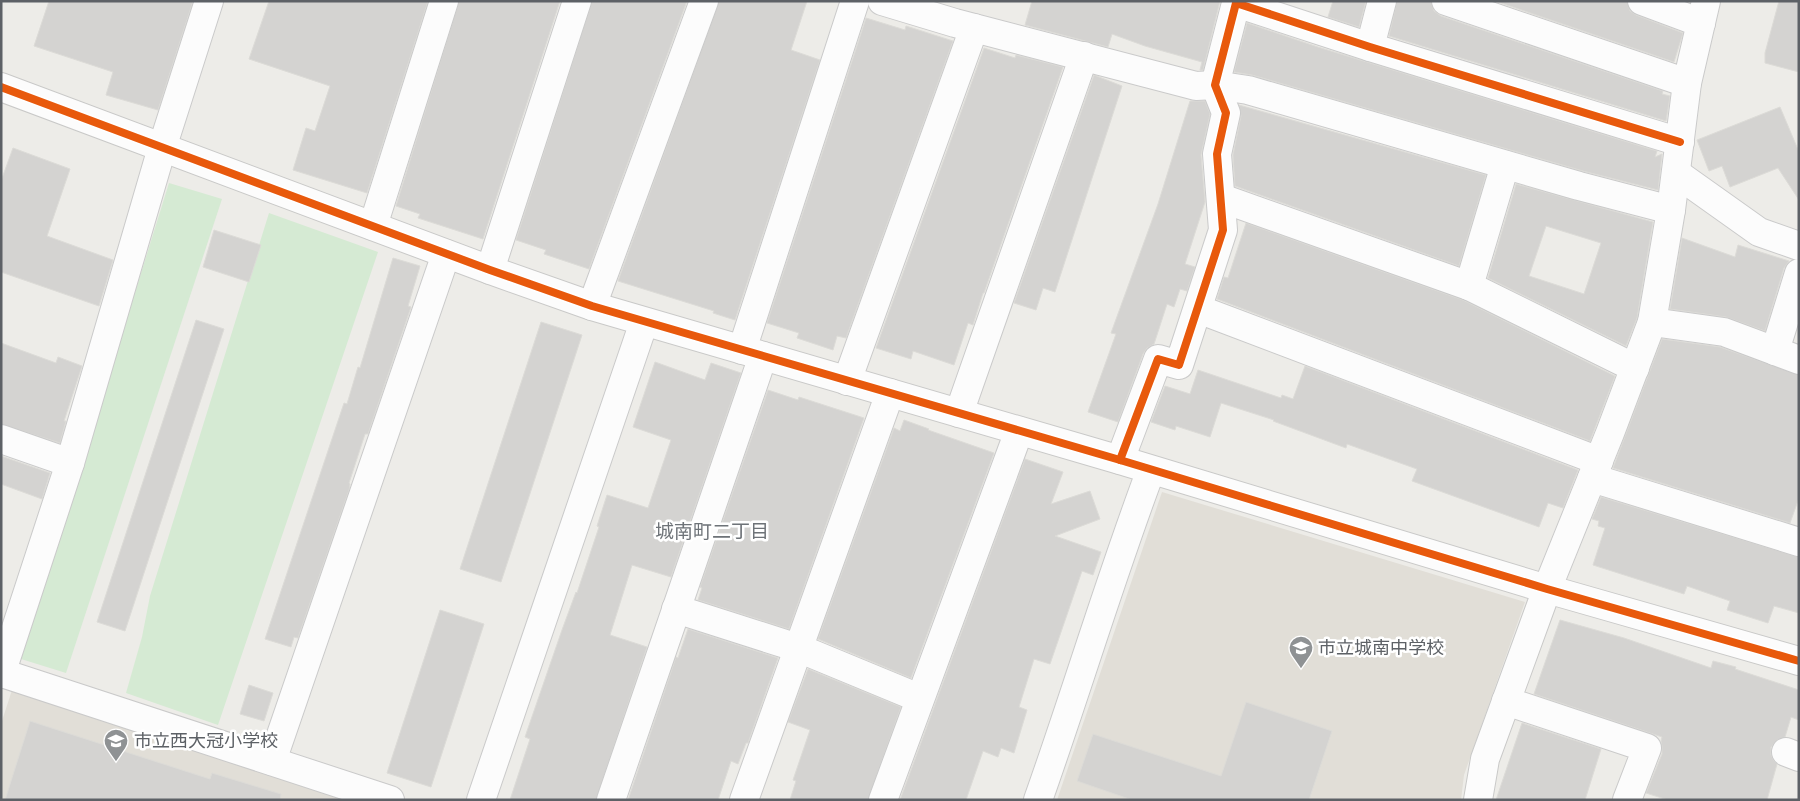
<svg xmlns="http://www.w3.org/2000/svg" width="1800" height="801" font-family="Poppins,'Noto Sans JP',sans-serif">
  <rect width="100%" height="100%" fill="#edece8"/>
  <g fill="#e1ded7">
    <path d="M 1162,492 L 1525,602 L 1464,775 L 1461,800 L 1057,800 Z"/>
    <path d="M 12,690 L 346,800 L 1,800 L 1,724 Z"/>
  </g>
  <g fill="#d5ead3">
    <path d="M 169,183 L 222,199 L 66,673 L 21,659 Z"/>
    <path d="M 269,213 L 378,252 L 218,725 L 126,693 L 142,637 L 150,596 Z"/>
  </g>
  <g fill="#d4d3d1" stroke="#dcdbd7" fill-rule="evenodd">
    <path d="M 49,1 L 193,1 L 158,110 L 106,95 L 113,72 L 34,46 Z"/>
    <path d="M 269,1 L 428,1 L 367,193 L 293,170 L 306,128 L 315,131 L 330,86 L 249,59 Z"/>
    <path d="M 459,1 L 560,1 L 483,239 L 418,218 L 420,214 L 396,206 Z"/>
    <path d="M 592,1 L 687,1 L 589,269 L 544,254 L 546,250 L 516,240 Z"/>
    <path d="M 719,1 L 807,1 L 791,50 L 820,60 L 735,320 L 713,313 L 714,311 L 618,281 Z"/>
    <path d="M 1032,1 L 1220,1 L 1203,70 L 1200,70 L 1202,62 L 1145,46 L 1112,34 L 1108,47 L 1025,25 Z"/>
    <path d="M 1333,1 L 1366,1 L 1359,27 L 1328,17 Z"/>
    <path d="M 1397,1 L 1431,1 L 1434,11 L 1441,16 L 1663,91 L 1662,94 L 1670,96 L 1666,121 L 1389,36 Z"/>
    <path d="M 1495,1 L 1627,1 L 1630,11 L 1636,15 L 1683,33 L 1674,62 Z"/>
    <path d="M 1779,1 L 1799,1 L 1799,72 L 1765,63 L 1765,53 Z"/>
    <path d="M 866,18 L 905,30 L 906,26 L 953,41 L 846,338 L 837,336 L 833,350 L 797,338 L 799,333 L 767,323 Z"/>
    <path d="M 1247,23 L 1318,47 L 1657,151 L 1655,157 L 1662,154 L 1658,190 L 1583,171 L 1252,75 L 1234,72 Z"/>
    <path d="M 984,48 L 1015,58 L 1016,55 L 1063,67 L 984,293 L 983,293 L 973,325 L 968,323 L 954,365 L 913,351 L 911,359 L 876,348 Z"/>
    <path d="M 1094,75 L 1122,86 L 1055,292 L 1043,288 L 1036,310 L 1014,303 Z"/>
    <path d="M 1190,101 L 1205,101 L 1210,114 L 1201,155 L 1205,202 L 1185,264 L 1195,267 L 1187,291 L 1180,289 L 1174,307 L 1167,304 L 1154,344 L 1147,348 L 1143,354 L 1118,422 L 1088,412 L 1116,334 L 1111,333 L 1158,204 Z"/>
    <path d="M 1239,105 L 1486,175 L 1459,266 L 1235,186 L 1233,155 L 1241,116 Z"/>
    <path d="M 1780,107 L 1799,152 L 1799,200 L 1778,168 L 1730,187 L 1722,166 L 1709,171 L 1697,140 Z"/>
    <path d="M 13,148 L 70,169 L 47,236 L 113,260 L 99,306 L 1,272 L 1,181 Z"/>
    <path d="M 1516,184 L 1653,222 L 1637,318 L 1626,346 L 1488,278 ZM 1546,226 L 1601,243 L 1584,294 L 1529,276 Z"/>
    <path d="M 1246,223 L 1463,300 L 1615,376 L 1590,441 L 1217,299 L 1224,277 L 1228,278 Z"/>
    <path d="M 214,230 L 261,245 L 249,282 L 203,267 Z"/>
    <path d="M 1682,238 L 1735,257 L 1738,245 L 1789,261 L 1784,268 L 1765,331 L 1726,317 L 1670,309 Z"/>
    <path d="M 393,258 L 420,266 L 408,306 L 411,307 L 368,434 L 365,434 L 349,483 L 350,484 L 349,490 L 298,638 L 294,637 L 291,647 L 265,639 L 344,403 L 347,404 L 358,367 L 360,368 Z"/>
    <path d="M 196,320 L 224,329 L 125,631 L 97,622 Z"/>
    <path d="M 541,322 L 582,335 L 501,582 L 460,569 Z"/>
    <path d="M 1662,339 L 1720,347 L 1799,375 L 1799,498 L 1790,523 L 1613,468 Z"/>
    <path d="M 1,343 L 56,363 L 58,357 L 82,366 L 64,421 L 66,421 L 60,443 L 1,424 Z"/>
    <path d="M 655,362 L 705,380 L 711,363 L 741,373 L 671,577 L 632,565 L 610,635 L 647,647 L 596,800 L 510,800 L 530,739 L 525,737 L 562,630 L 576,592 L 577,593 L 599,527 L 597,526 L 607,495 L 648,508 L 671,440 L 633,427 Z"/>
    <path d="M 1305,366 L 1578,470 L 1563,508 L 1548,503 L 1539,527 L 1412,481 L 1417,469 L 1347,444 L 1346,448 L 1273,421 L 1274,420 L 1221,403 L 1210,437 L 1176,426 L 1175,430 L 1151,422 L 1165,386 L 1190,394 L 1198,370 L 1281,398 L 1282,395 L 1293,399 Z"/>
    <path d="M 768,390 L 798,400 L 799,397 L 864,418 L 789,629 L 698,600 L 702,588 L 700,587 Z"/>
    <path d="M 904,420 L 929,429 L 928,430 L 994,453 L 911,678 L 818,639 L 894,428 L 900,431 Z"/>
    <path d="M 1,456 L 50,473 L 42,499 L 1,484 Z"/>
    <path d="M 1025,459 L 1063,472 L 1051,504 L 1090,491 L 1100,519 L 1055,536 L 1101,552 L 1093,575 L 1082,571 L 1050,664 L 1034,659 L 1019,707 L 1027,710 L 1014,753 L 1001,748 L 998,757 L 983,751 L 966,800 L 900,800 Z"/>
    <path d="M 1601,497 L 1799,557 L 1799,613 L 1774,606 L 1768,623 L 1727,610 L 1730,601 L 1687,586 L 1684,594 L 1593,565 L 1605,528 L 1598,526 L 1599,521 L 1592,519 Z"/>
    <path d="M 440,610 L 484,624 L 431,787 L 387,773 Z"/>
    <path d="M 1560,620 L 1624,638 L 1711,668 L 1713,661 L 1736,667 L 1735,669 L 1799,690 L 1799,720 L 1791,717 L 1785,737 L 1777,740 L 1771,747 L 1771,755 L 1774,761 L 1777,764 L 1767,800 L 1668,800 L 1646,793 L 1662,754 L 1662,746 L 1661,741 L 1662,737 L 1534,694 Z"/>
    <path d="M 688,629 L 778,658 L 748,743 L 746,743 L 738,764 L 731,761 L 718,800 L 628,800 L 676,657 L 678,658 Z"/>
    <path d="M 808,669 L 901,707 L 868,800 L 790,800 L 796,781 L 793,780 L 810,730 L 788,722 Z"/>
    <path d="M 249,685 L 273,693 L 264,721 L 240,714 Z"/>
    <path d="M 1246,702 L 1332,731 L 1309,800 L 1132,800 L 1077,781 L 1093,734 L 1221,776 Z"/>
    <path d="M 30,721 L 210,779 L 212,773 L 281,794 L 280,800 L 5,800 Z"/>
    <path d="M 1522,723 L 1601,749 L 1585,800 L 1496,800 Z"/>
  </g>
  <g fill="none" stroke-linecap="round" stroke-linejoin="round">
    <defs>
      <g id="street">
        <path d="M 882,1 L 955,23 L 1196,86 L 1215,85 L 1248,90 L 1579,186 L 1671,210"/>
        <path d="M 1446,1 L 1687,83"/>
        <path d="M 1642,1 L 1701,23"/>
        <path d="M 1370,47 L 1382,1"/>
        <path d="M 1676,173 L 1759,232 L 1799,246"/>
        <path d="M 1221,198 L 1469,286 L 1635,368"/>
        <path d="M 373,226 L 444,1"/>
        <path d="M 490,270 L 577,1"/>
        <path d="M 1469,286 L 1505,165"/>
        <path d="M 592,306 L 704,1"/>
        <path d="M 1198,309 L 1599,461"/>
        <path d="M 1652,322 L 1724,332 L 1799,360"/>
        <path d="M 742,350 L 855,1"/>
        <path d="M 1775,351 L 1799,273"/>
        <path d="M 847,381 L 974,28"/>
        <path d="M 959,413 L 1084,56"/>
        <path d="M 1,439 L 70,463"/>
        <path d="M 1120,460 L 1158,359 L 1179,365 L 1223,230 L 1217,154 L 1226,113 L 1215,85 L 1236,3 L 1370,47 L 1680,142"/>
        <path d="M 1592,478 L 1799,542"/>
        <path d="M 1547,589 L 1610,433 L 1652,322 L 1671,210 L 1687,83 L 1706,1"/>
        <path d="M 676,609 L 798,648 L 919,698"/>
        <path d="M 2,673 L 390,800"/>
        <path d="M 1,674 L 70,463 L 162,148 L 209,1"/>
        <path d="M 1506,701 L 1647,748 L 1627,800"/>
        <path d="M 1786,752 L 1799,757"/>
        <path d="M 272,761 L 446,254"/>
        <path d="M 481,800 L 644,322"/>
        <path d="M 611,800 L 763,356"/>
        <path d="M 744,800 L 890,393"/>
        <path d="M 883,800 L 1019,431"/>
        <path d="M 1038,800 C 1077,690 1110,579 1151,470"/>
      </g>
      <g id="secondary">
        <path d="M 1,87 L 490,270 L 592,306 L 1120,460 L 1547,589 L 1799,661"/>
        <path d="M 1478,800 L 1485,759 L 1547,589"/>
      </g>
    </defs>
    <use href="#street" stroke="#cacaca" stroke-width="30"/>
    <use href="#secondary" stroke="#c9c9c8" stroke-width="30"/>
    <use href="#street" stroke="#fcfcfc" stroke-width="28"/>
    <use href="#secondary" stroke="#fcfcfc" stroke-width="28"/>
    <defs>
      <g id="cycleway">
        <path d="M 1,87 L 490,270 L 592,306 L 1120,460 L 1547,589 L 1799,661"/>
        <path d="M 1120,460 L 1158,359 L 1179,365 L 1223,230 L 1217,154 L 1226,113 L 1215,85 L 1236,3 L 1370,47 L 1680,142"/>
      </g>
    </defs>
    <use href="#cycleway" stroke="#fff" stroke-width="11"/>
    <use href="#cycleway" stroke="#e8590c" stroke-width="8"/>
  </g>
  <defs>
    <symbol id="school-pin" viewBox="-11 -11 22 30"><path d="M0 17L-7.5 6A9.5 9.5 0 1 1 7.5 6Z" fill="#8f9294" stroke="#fff"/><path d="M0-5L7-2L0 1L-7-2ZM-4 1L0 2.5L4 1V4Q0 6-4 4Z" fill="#fff"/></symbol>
  </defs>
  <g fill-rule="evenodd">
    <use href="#school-pin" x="1287" y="634" width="28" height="38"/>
    <use href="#school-pin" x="102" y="727" width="28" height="38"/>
  </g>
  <g text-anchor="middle" stroke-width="5" stroke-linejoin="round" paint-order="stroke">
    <g font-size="18" fill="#5d6166" stroke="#fff" text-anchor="start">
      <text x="1318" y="654">市立城南中学校</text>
      <text x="134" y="747">市立西大冠小学校</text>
    </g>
    <g font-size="19" fill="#6e7378" stroke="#fff">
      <text x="712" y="538">城南町二丁目</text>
    </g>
  </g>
  <rect width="1800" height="801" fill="none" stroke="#5d6166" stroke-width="5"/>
</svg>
